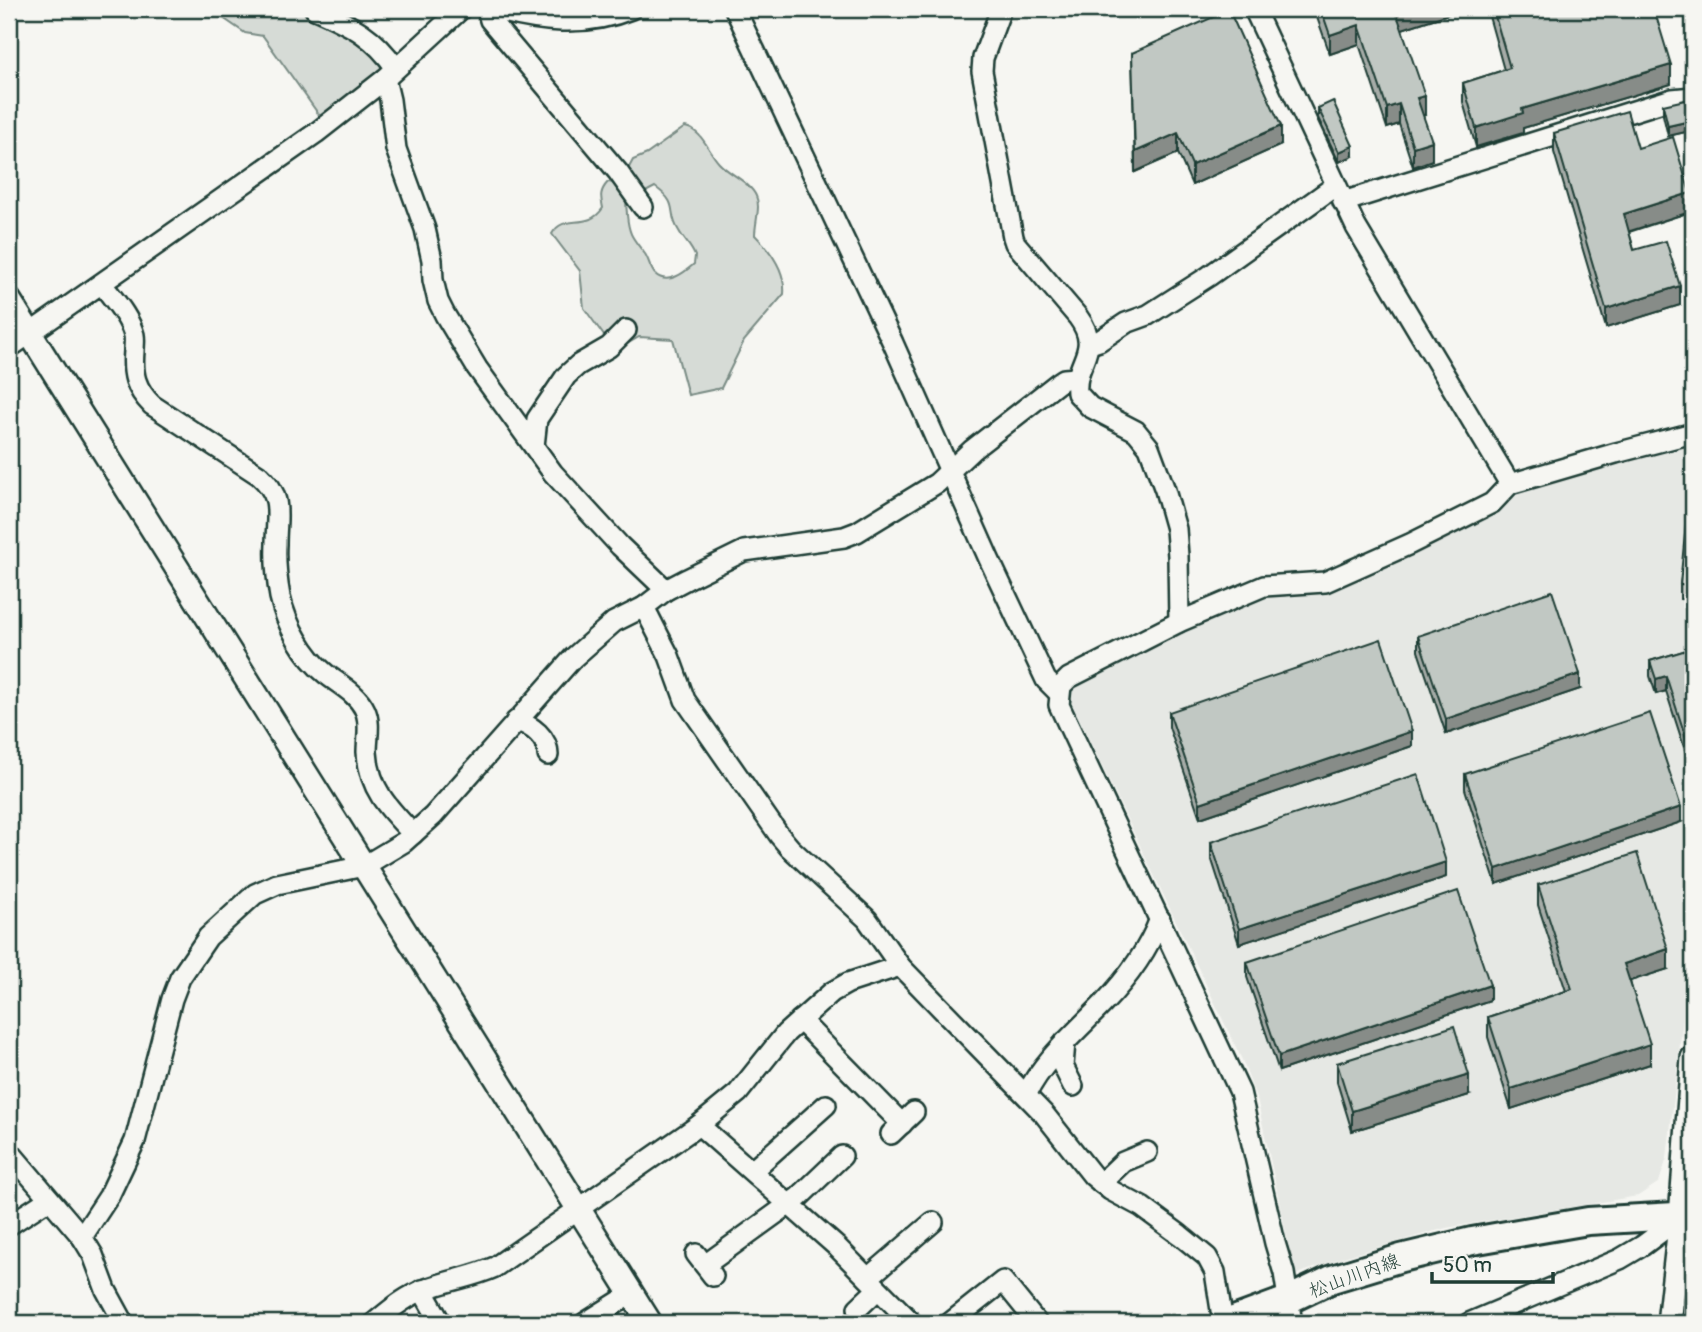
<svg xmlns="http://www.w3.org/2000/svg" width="1702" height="1332" font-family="Pangolin,'Klee One',sans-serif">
  <rect width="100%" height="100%" fill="#f6f6f2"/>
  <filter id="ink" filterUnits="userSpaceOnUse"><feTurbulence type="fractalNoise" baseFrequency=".0143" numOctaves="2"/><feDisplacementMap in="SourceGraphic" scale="14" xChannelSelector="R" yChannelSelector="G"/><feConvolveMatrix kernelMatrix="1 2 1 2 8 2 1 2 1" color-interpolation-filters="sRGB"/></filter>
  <g filter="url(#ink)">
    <path fill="#e6e8e4" d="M 1693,440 L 1693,931 L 1667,1158 L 1659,1182 L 1638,1196 L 1446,1228 L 1347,1256 L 1295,1275 L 1258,1103 L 1243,1062 L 1070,699 L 1070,689 L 1076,678 L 1184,626 L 1266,596 L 1332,589 L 1362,577 L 1495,513 L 1519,494 L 1601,469 L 1617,459 Z"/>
    <g fill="#d6dbd6" stroke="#7a8c85" stroke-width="2">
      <path d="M 210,9 L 352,9 L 356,11 L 344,27 L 389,65 L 322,119 L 263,36 L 245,33 Z"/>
      <path d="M 685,127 C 702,130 708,151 719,163 C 729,174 750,182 756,196 C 761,206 755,223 755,235 C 770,250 786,271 784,294 L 744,341 L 721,388 L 688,395 L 673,339 L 639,337 L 615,351 L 584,308 L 580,271 L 552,234 C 564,212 587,232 603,208 C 600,196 600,191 608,182 L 614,183 L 627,198 C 625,205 627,208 627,215 C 629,236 633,238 645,254 C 649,260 650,268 655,274 C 668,286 685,272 694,264 L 695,256 C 691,246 684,240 679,231 C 666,211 681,205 655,187 L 640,195 L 626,173 L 633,160 L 647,154 Z"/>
    </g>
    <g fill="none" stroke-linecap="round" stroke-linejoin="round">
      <defs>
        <g id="minor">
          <path d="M 315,9 C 352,26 372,34 396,68"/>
          <path d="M 487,9 L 490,20 L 618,172 L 643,207"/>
          <path d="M 492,9 C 538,22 584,28 631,9"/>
          <path d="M 735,9 L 893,343 L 989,559 L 1046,680 L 1059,693"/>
          <path d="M 1001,9 L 983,58 L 982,71 L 1013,237 L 1015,243 L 1078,317 C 1103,351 1074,360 1077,393 L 1090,407 L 1136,431 L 1149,447 L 1165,490 L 1176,529 L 1178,556 L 1179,622"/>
          <path d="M 1254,9 L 1356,227 L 1510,484"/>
          <path d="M 385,79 L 390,100 L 396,149 L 425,229 L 432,260 L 433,280 L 438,301 L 445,315 L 477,368 L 553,473 L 620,546 L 666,590"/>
          <path d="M 1343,202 L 1672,99 L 1693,97"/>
          <path d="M 102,284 C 113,299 129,316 134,335 C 135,340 134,345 134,351 C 132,374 135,388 152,405 L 259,475 C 284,497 276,514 276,544 C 275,561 277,580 280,597 C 286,624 304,657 326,674 C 340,685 357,693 365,710 C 371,723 367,738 367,752 C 369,789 389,809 413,834"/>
          <path d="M 1090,344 L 1099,341 L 1126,323 L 1148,315 L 1209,276 L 1335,186"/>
          <path d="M 9,348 L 316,133 L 385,79 L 461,9"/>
          <path d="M 534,446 L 537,419 L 566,376 L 578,365 L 609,347 L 626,330"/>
          <path d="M 644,607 L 669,656 L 685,700 L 779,835 L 790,848 L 867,919 L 900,966 L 1044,1114 L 1093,1176 L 1110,1190 L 1142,1207 L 1180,1235 L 1207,1257 L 1215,1272 L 1223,1323"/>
          <path d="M 516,721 C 532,725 548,738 548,755"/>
          <path d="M 800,1020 L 902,1124"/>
          <path d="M 1065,1042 L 1063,1066 L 1073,1086"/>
          <path d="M 1026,1095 C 1043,1060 1076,1032 1103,1004 C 1126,980 1148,950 1160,919"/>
          <path d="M 699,1125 L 836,1246 L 912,1323"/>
          <path d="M 891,1134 L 914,1112"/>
          <path d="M 9,1151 L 82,1237 L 93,1255 L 106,1290 L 124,1323"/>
          <path d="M 752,1171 L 826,1105"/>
          <path d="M 1101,1183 L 1123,1162 L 1147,1152"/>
          <path d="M 9,1225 L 49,1199"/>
          <path d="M 82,1237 L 109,1196 L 135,1141 L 172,999 L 180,978 L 208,937 L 255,894 L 277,884 L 364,866 L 404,842 L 433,816 L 573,658 L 614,622 L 644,607 L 666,590 L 687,579 L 744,551 L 844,537 L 857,532 L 937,483 L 972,450 L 1058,383 L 1064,379 L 1077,378"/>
          <path d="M 696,1254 L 713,1276"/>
          <path d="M 705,1265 L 799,1197 L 842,1156"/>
          <path d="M 868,1278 L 933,1222"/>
          <path d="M 422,1290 L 441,1323"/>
          <path d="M 858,1308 L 878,1289"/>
          <path d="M 374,1323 C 390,1310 406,1296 426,1289 C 449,1280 473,1277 495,1267 L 699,1125 L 738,1093 L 786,1033 L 832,992 L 848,983 L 900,966"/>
          <path d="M 585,1323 L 631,1294"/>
          <path d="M 950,1323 L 1003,1281 L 1037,1323"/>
          <path d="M 1292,1323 L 1284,1273 L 1275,1243 L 1240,1092 L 1059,705 L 1061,686 L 1069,678 L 1179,622 L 1264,586 L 1325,582 L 1410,544 L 1492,503 L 1510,484 L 1616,453 L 1693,433"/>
          <path d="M 1469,1323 L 1620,1259 L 1642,1246 L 1681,1217"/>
        </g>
        <g id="tertiary">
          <path d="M 9,300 L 650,1323"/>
          <path d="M 1669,1323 L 1681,1217 L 1693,1058"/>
        </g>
        <path id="secondary" d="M 1226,1323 L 1288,1300 L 1332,1279 L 1401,1258 L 1472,1241 L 1588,1221 L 1693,1215"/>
      </defs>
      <use href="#minor" stroke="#1f3d34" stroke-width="24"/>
      <use href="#tertiary" stroke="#1f3d34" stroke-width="28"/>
      <use href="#secondary" stroke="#1f3d34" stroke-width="32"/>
      <use href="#minor" stroke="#f6f6f2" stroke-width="19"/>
      <use href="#tertiary" stroke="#f6f6f2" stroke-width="23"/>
      <use href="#secondary" stroke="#f6f6f2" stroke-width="26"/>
    </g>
    <g fill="#a6aca8" stroke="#1f3d34" stroke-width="2">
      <path d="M 1314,9 L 1464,9 L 1402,29 L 1425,115 L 1423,115 L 1432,160 L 1413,167 L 1399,124 L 1387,128 L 1359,44 L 1330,54 Z"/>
      <path d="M 1487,9 L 1654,9 L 1671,84 L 1523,128 L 1523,133 L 1476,147 L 1463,102 L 1463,83 L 1504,70 Z"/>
      <path d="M 1132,53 L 1281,145 L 1192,185 L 1178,153 L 1135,172 Z"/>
      <path d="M 1663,105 L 1690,131 L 1668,136 L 1663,115 Z"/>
      <path d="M 1318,108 L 1353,156 L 1339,162 L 1318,118 Z"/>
      <path d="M 1554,133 L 1638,148 L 1690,212 L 1629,232 L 1634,250 L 1680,305 L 1606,328 L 1554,152 Z"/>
      <path d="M 1693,504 L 1693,600 L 1680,599 L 1680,584 Z"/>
      <path d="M 1418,636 L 1580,689 L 1446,734 L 1418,651 Z"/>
      <path d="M 1693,648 L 1693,775 L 1666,691 L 1656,694 L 1650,676 L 1650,661 Z"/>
      <path d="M 1169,712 L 1412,746 L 1200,818 L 1169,727 Z"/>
      <path d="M 1465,774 L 1681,822 L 1496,884 L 1465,789 Z"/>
      <path d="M 1211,842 L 1446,877 L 1239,944 L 1211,857 Z"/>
      <path d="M 1538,885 L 1668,969 L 1630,981 L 1650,1064 L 1511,1109 L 1488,1037 L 1488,1017 L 1566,991 L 1538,905 Z"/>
      <path d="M 1247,962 L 1490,1000 L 1279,1071 L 1247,977 Z"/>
      <path d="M 1337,1063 L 1469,1095 L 1352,1131 L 1337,1082 Z"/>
    </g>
    <g fill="#878c88" stroke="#1f3d34" stroke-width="2">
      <path d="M 1405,9 L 1464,9 L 1396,31 L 1396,12 Z"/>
      <path d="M 1359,25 L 1359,44 L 1330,54 L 1330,35 Z"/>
      <path d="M 1671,65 L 1671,84 L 1523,128 L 1523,133 L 1476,147 L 1476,128 L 1522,109 Z"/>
      <path d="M 1425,96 L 1425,115 L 1417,117 L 1417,98 Z"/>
      <path d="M 1399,104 L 1399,124 L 1387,128 L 1387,108 Z"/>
      <path d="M 1690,121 L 1690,131 L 1668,136 L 1668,126 Z"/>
      <path d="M 1281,126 L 1281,145 L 1192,185 L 1192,165 Z"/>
      <path d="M 1178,133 L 1178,153 L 1135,172 L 1135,152 Z"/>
      <path d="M 1432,141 L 1432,160 L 1413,167 L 1413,147 Z"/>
      <path d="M 1353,146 L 1353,156 L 1339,162 L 1339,152 Z"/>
      <path d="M 1690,193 L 1690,212 L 1624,233 L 1624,214 Z"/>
      <path d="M 1693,226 L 1693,231 L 1690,232 L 1690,227 Z"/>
      <path d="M 1680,286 L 1680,305 L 1606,328 L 1606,309 Z"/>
      <path d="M 1580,674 L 1580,689 L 1446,734 L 1446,719 Z"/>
      <path d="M 1666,676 L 1666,691 L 1656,694 L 1656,679 Z"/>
      <path d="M 1412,731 L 1412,746 L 1200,818 L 1200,803 Z"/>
      <path d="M 1681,807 L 1681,822 L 1496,884 L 1496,869 Z"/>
      <path d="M 1446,862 L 1446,877 L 1239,944 L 1239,929 Z"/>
      <path d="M 1668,949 L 1668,969 L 1624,983 L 1624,964 Z"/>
      <path d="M 1490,985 L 1490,1000 L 1279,1071 L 1279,1056 Z"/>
      <path d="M 1650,1044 L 1650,1064 L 1511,1109 L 1511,1089 Z"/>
      <path d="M 1469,1075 L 1469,1095 L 1352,1131 L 1352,1111 Z"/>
    </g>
    <g fill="#c1c8c3" stroke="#1f3d34" stroke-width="2">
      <path d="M 1321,9 L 1405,9 L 1396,12 L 1425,96 L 1417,98 L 1432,141 L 1413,147 L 1399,104 L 1387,108 L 1359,25 L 1330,35 Z"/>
      <path d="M 1493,9 L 1654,9 L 1671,65 L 1522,109 L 1523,113 L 1476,128 L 1463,83 L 1510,68 Z"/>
      <path d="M 1229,10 L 1281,126 L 1192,165 L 1178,133 L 1135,152 L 1132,53 Z"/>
      <path d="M 1685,100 L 1690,121 L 1668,126 L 1663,105 Z"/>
      <path d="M 1333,101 L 1353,146 L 1339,152 L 1318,108 Z"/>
      <path d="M 1627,111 L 1638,148 L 1673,137 L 1690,193 L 1624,214 L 1634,250 L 1666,241 L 1680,286 L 1606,309 L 1554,133 Z"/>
      <path d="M 1693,212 L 1693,226 L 1690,227 L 1686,214 Z"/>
      <path d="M 1688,504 L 1693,504 L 1693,585 L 1680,584 Z"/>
      <path d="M 1552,591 L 1580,674 L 1446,719 L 1418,636 Z"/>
      <path d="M 1381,639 L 1412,731 L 1200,803 L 1169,712 Z"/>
      <path d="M 1693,648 L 1693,760 L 1666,676 L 1656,679 L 1650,661 Z"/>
      <path d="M 1650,713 L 1681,807 L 1496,869 L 1465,774 Z"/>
      <path d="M 1418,774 L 1446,862 L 1239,929 L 1211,842 Z"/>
      <path d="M 1637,853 L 1668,949 L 1624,964 L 1650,1044 L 1511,1089 L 1488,1017 L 1572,989 L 1538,885 Z"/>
      <path d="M 1458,891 L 1490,985 L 1279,1056 L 1247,962 Z"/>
      <path d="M 1454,1026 L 1469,1075 L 1352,1111 L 1337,1063 Z"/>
    </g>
  </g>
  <g text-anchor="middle" stroke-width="5" stroke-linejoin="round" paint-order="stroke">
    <g font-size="19" fill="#1f3d34" stroke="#f6f6f2">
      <text transform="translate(1354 1275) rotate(-20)" y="7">松山川内線</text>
    </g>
  </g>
  <rect width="1702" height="1332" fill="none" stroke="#f6f6f2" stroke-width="35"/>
  <rect x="18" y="18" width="1667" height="1297" fill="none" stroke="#1f3d34" stroke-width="2.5" filter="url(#ink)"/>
  <path d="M1432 1272v10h121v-10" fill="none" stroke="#1f3d34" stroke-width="3.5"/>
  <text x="1443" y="1272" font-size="21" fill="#1f3d34" stroke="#f6f6f2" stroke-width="5" paint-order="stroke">50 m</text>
</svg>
